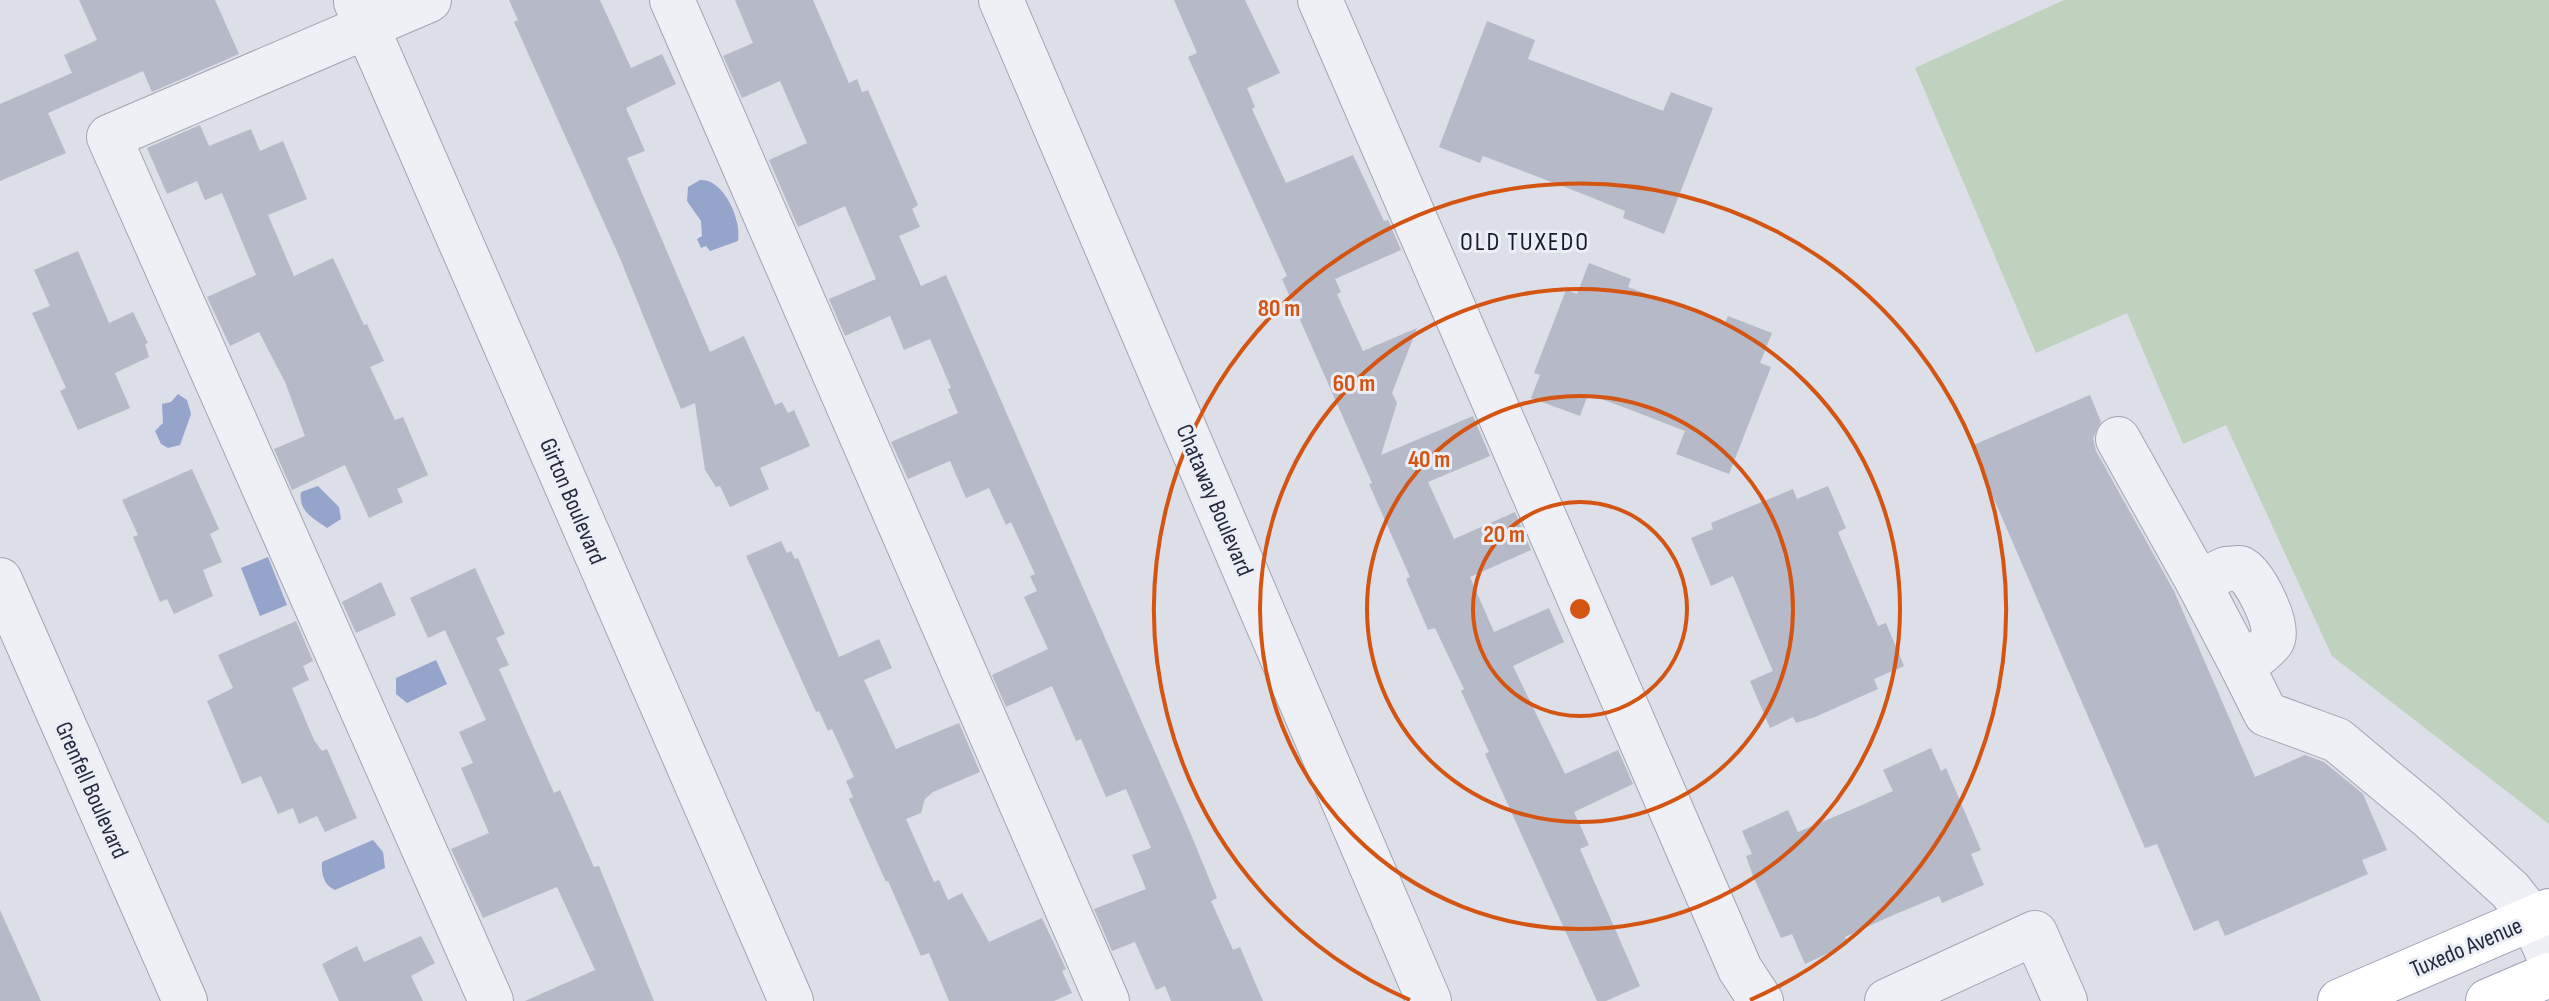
<svg xmlns="http://www.w3.org/2000/svg" width="2549" height="1001" font-family="'Sofia Sans Condensed',sans-serif">
  <rect width="100%" height="100%" fill="#dcdee8"/>
  <path fill="#bed2bd" d="M 2064,0 L 2549,0 L 2549,824 L 2332,656 L 2226,425 L 2183,444 L 2127,313 L 2036,353 L 1915,68 Z"/>
  <g fill="#94a4cb">
    <path d="M 700,180 C 724,178 742,221 738,241 L 710,251 L 706,246 L 701,248 L 697,239 L 702,236 L 701,221 L 687,201 L 688,187 Z"/>
    <path d="M 178,394 L 187,400 L 191,414 L 180,445 L 168,448 L 161,444 L 155,431 L 163,423 L 162,404 L 171,402 Z"/>
    <path d="M 318,486 L 339,507 L 341,519 L 327,528 C 313,518 298,511 301,492 Z"/>
    <path d="M 268,557 L 287,605 L 260,616 L 241,568 Z"/>
    <path d="M 436,660 L 447,684 L 407,703 L 396,694 L 396,678 Z"/>
    <path d="M 373,840 L 383,852 L 385,868 L 335,890 C 324,886 321,873 322,862 Z"/>
  </g>
  <g fill="#b6b9c8">
    <path d="M 79,0 L 215,0 L 239,54 L 152,92 L 143,71 L 48,113 L 66,153 L 0,181 L 0,104 L 72,73 L 64,55 L 97,40 Z"/>
    <path d="M 509,0 L 600,0 L 631,68 L 662,54 L 676,84 L 626,108 L 645,151 L 627,158 L 710,352 L 744,336 L 775,405 L 782,402 L 788,413 L 794,410 L 810,446 L 760,468 L 769,489 L 730,507 L 720,486 L 716,487 L 705,470 L 695,403 L 681,409 L 619,256 L 514,22 L 518,20 Z"/>
    <path d="M 735,0 L 813,0 L 849,83 L 857,79 L 862,92 L 868,90 L 918,205 L 912,209 L 920,227 L 899,236 L 921,286 L 946,275 L 1190,832 L 1217,898 L 1211,901 L 1233,950 L 1240,947 L 1263,1001 L 1171,1001 L 1165,986 L 1156,990 L 1135,942 L 1112,951 L 1094,909 L 1146,889 L 1132,855 L 1151,848 L 1126,789 L 1106,797 L 1081,739 L 1076,741 L 1052,686 L 1006,707 L 992,675 L 1048,649 L 1024,597 L 1037,591 L 1030,576 L 1035,574 L 1011,522 L 1006,525 L 989,488 L 966,498 L 950,461 L 908,479 L 891,442 L 958,413 L 948,389 L 951,388 L 930,339 L 904,350 L 890,316 L 845,336 L 829,299 L 876,279 L 845,206 L 798,227 L 769,160 L 807,143 L 780,81 L 742,98 L 723,56 L 753,43 Z"/>
    <path d="M 1174,0 L 1245,0 L 1280,73 L 1247,88 L 1255,107 L 1252,109 L 1286,183 L 1353,155 L 1384,221 L 1388,220 L 1401,250 L 1335,279 L 1341,292 L 1337,294 L 1363,351 L 1417,328 L 1392,393 L 1397,403 L 1381,455 L 1473,416 L 1490,456 L 1428,482 L 1454,539 L 1515,512 L 1531,550 L 1470,577 L 1494,632 L 1549,608 L 1564,642 L 1513,666 L 1565,774 L 1618,750 L 1633,784 L 1574,812 L 1589,845 L 1580,849 L 1640,986 L 1606,1001 L 1597,1001 L 1485,754 L 1489,752 L 1461,691 L 1464,689 L 1435,628 L 1428,630 L 1406,579 L 1410,577 L 1369,484 L 1372,483 L 1282,279 L 1287,276 L 1188,57 L 1197,53 Z"/>
    <path d="M 1487,21 L 1535,40 L 1528,59 L 1663,111 L 1671,92 L 1713,108 L 1664,234 L 1623,218 L 1625,211 L 1583,194 L 1483,156 L 1480,163 L 1439,147 Z"/>
    <path d="M 200,125 L 209,146 L 251,129 L 260,151 L 283,141 L 307,199 L 268,215 L 294,276 L 333,258 L 364,325 L 367,324 L 384,361 L 370,367 L 395,420 L 403,417 L 428,475 L 397,489 L 403,502 L 369,518 L 345,465 L 292,490 L 274,449 L 305,436 L 285,382 L 259,332 L 230,346 L 207,297 L 256,275 L 222,193 L 205,200 L 197,181 L 167,194 L 147,148 Z"/>
    <path d="M 78,251 L 109,323 L 133,312 L 148,343 L 145,344 L 149,357 L 115,373 L 130,408 L 78,430 L 60,391 L 66,388 L 32,313 L 50,306 L 34,270 Z"/>
    <path d="M 1589,263 L 1631,279 L 1628,287 L 1725,323 L 1728,316 L 1772,333 L 1760,363 L 1771,367 L 1729,474 L 1676,454 L 1685,431 L 1631,410 L 1588,394 L 1580,416 L 1531,398 L 1540,375 L 1534,373 L 1566,290 L 1577,294 Z"/>
    <path d="M 2090,395 L 2101,422 L 2093,438 L 2096,451 L 2174,591 L 2255,777 L 2305,755 L 2324,762 L 2363,794 L 2387,850 L 2362,860 L 2368,874 L 2225,936 L 2218,920 L 2194,931 L 2157,844 L 2145,848 L 1971,446 Z"/>
    <path d="M 192,469 L 219,529 L 210,534 L 222,562 L 203,570 L 213,596 L 174,614 L 167,599 L 160,602 L 133,537 L 138,535 L 122,500 Z"/>
    <path d="M 1828,486 L 1846,528 L 1838,532 L 1878,626 L 1886,623 L 1904,666 L 1874,679 L 1878,689 L 1815,717 L 1796,723 L 1793,717 L 1770,728 L 1750,681 L 1773,671 L 1760,641 L 1733,576 L 1711,586 L 1691,538 L 1713,529 L 1711,523 L 1793,489 L 1797,499 Z"/>
    <path d="M 781,541 L 787,553 L 791,551 L 795,559 L 798,558 L 839,657 L 879,639 L 892,668 L 864,680 L 896,749 L 959,723 L 980,772 L 933,792 L 925,799 L 921,813 L 906,819 L 934,882 L 939,880 L 948,900 L 962,893 L 989,942 L 1042,918 L 1066,969 L 1062,971 L 1072,993 L 1054,1001 L 949,1001 L 929,953 L 921,956 L 888,881 L 886,882 L 849,799 L 853,797 L 846,781 L 854,777 L 832,729 L 828,731 L 819,711 L 816,712 L 746,556 Z"/>
    <path d="M 475,568 L 505,634 L 496,638 L 509,665 L 499,669 L 554,793 L 560,790 L 594,867 L 599,866 L 654,1001 L 525,1001 L 595,970 L 557,887 L 483,918 L 451,849 L 489,833 L 461,768 L 473,763 L 459,732 L 486,720 L 445,630 L 428,638 L 410,598 Z"/>
    <path d="M 381,582 L 396,615 L 356,633 L 342,602 Z"/>
    <path d="M 296,621 L 313,661 L 303,666 L 309,680 L 292,688 L 314,740 L 322,751 L 327,749 L 357,818 L 325,832 L 317,816 L 299,824 L 293,808 L 278,814 L 261,776 L 242,784 L 207,701 L 233,688 L 218,655 Z"/>
    <path d="M 1931,748 L 1941,771 L 1946,768 L 1981,850 L 1971,854 L 1984,885 L 1942,903 L 1939,896 L 1891,916 L 1845,937 L 1848,944 L 1805,964 L 1792,934 L 1781,938 L 1753,876 L 1746,856 L 1752,854 L 1742,831 L 1788,810 L 1798,832 L 1853,809 L 1893,791 L 1883,770 Z"/>
    <path d="M 0,910 L 41,1001 L 0,1001 Z"/>
    <path d="M 421,936 L 435,963 L 411,976 L 423,1001 L 339,1001 L 322,964 L 357,946 L 364,962 Z"/>
  </g>
  <g fill="none" stroke-linecap="round" stroke-linejoin="round">
    <defs>
      <g id="minor">
        <path d="M 429,0 L 109,137 L 491,1001"/>
        <path d="M 672,0 L 1107,1001"/>
        <path d="M 1001,0 L 1429,1001"/>
        <path d="M 1320,0 L 1740,969 L 1761,1001"/>
        <path d="M 356,2 L 791,1001"/>
        <path d="M 2118,439 L 2198,582 L 2226,569 L 2240,568 C 2254,574 2281,627 2272,641 C 2265,650 2251,660 2242,666 L 2266,714 L 2337,740 L 2427,815 L 2510,890 L 2532,918 L 2549,956"/>
        <path d="M 0,580 L 185,1001"/>
        <path d="M 2198,582 L 2242,666"/>
        <path d="M 1887,1001 L 2035,933 L 2065,1001"/>
      </g>
      <g id="major">
        <path d="M 2340,1001 L 2549,911"/>
        <path d="M 2488,1001 L 2549,975"/>
      </g>
    </defs>
    <use href="#minor" stroke="#a1a4b2" stroke-width="46"/>
    <use href="#major" stroke="#9ba0b4" stroke-width="46"/>
    <use href="#minor" stroke="#eff0f6" stroke-width="44"/>
    <use href="#major" stroke="#fff" stroke-width="44"/>
  </g>
  <g fill="none" stroke="#d45411" stroke-width="4">
    <circle cx="1580" cy="609" r="107"/>
    <circle cx="1580" cy="609" r="213"/>
    <circle cx="1580" cy="609" r="320"/>
    <path d="M1410 1000A426 426 0 1 1 1750 1000"/>
  </g>
  <g text-anchor="middle" stroke-width="6" stroke-linejoin="round" paint-order="stroke">
    <g font-size="24" fill="#25293f" stroke="#ebeef5">
      <text transform="translate(1215 500) rotate(67)" y="8">Chataway Boulevard</text>
      <text transform="translate(573 501) rotate(67)" y="8">Girton Boulevard</text>
      <text transform="translate(92 790) rotate(66)" y="8">Grenfell Boulevard</text>
      <text transform="translate(2466 947) rotate(-23)" y="8">Tuxedo Avenue</text>
    </g>
    <g font-size="26" letter-spacing="2" fill="#171b2f" stroke="#ebeef5">
      <text x="1525" y="250">OLD TUXEDO</text>
    </g>
  </g>
  <circle cx="1580" cy="609" r="12" fill="#d45411" stroke="#ebeef5" stroke-width="4"/>
  <g font-size="24" text-anchor="middle" font-weight="bold" fill="#d45411" stroke="#ebeef5" stroke-width="6" stroke-linejoin="round" paint-order="stroke">
    <text x="1279" y="316">80 m</text>
    <text x="1354" y="391">60 m</text>
    <text x="1429" y="467">40 m</text>
    <text x="1504" y="542">20 m</text>
  </g>
</svg>
